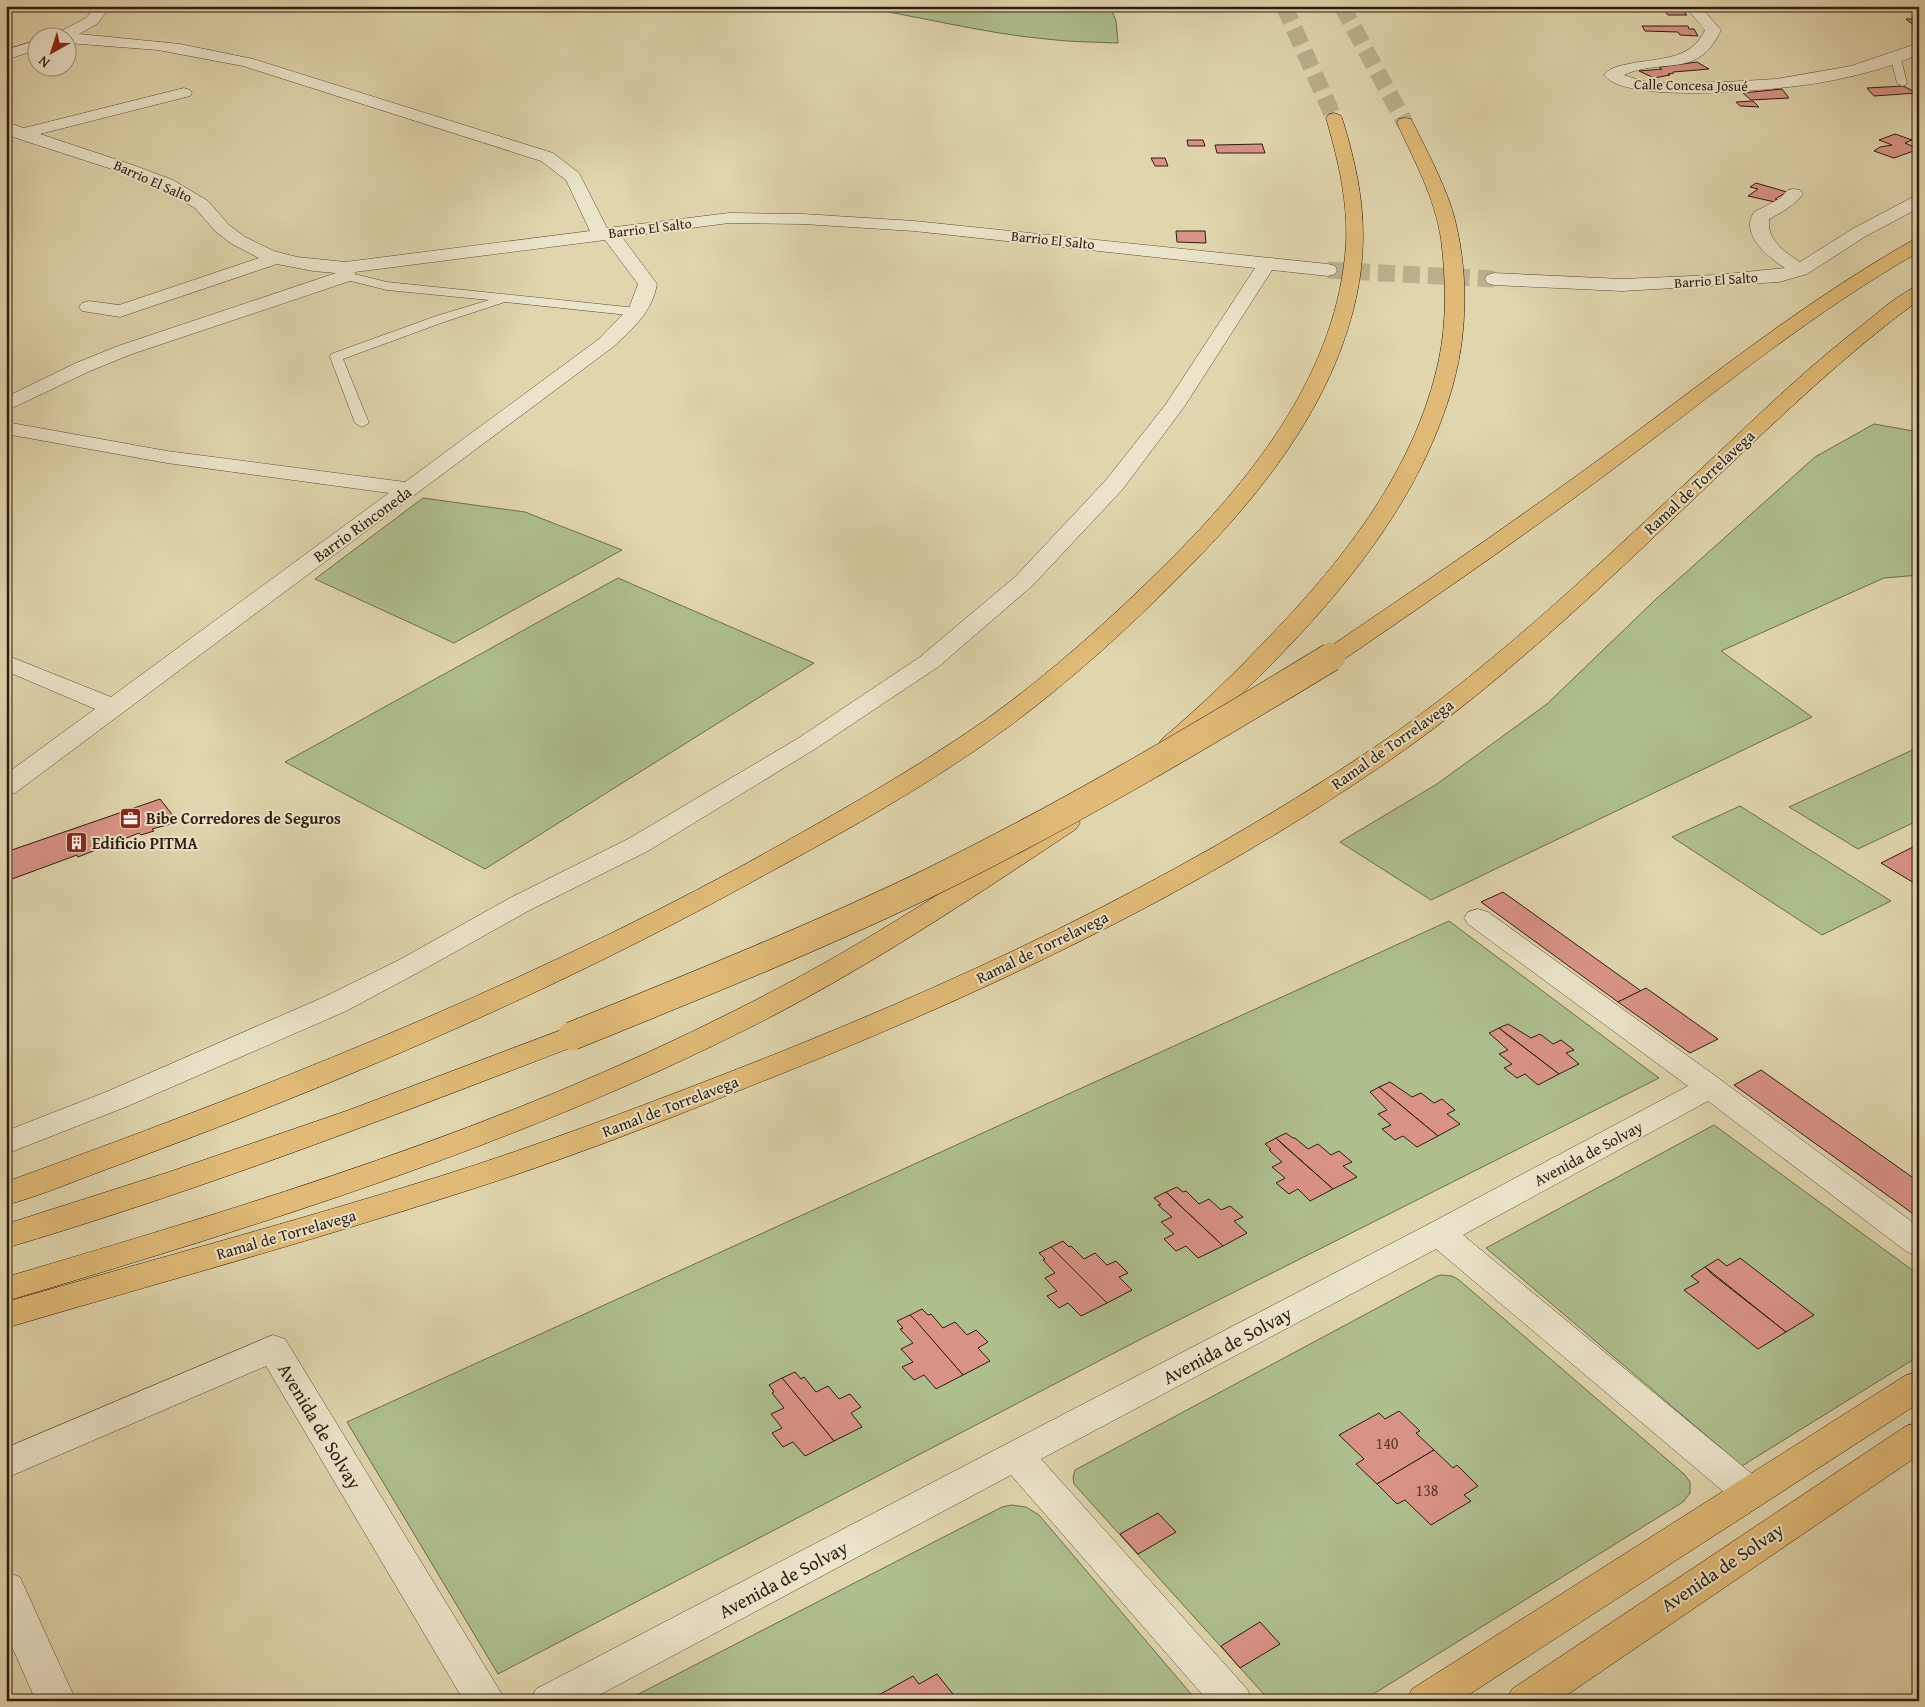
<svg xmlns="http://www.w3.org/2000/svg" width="1925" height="1707" font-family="'Gentium Book Plus',serif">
  <rect width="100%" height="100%" fill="#e0d5ad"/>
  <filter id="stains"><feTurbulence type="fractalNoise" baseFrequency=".004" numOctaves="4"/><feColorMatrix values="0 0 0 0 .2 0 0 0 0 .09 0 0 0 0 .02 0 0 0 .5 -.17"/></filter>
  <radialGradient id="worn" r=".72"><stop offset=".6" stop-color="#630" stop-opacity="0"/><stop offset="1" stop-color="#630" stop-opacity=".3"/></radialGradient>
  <g fill="#aebe8d" stroke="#6e6d4e">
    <path d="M 851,6 L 1110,6 L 1116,21 L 1118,43 C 1094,42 1070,42 1046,39 C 980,33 916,15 851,6 Z"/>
    <path d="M 1874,424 L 1919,432 L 1919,575 L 1884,578 L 1721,651 L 1812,717 L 1431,900 L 1340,842 L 1437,784 L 1547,704 L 1655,600 L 1815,457 Z"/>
    <path d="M 423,498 L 525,512 L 622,550 L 454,643 L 315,579 Z"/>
    <path d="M 618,578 L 814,663 L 485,869 L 285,762 Z"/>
    <path d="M 1919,747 L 1919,820 L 1858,849 L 1789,807 Z"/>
    <path d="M 1740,806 L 1891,901 L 1822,935 L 1672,837 Z"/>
    <path d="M 1449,921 L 1659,1078 L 1141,1339 L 498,1674 L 347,1422 Z"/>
    <path d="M 1714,1125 L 1919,1275 L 1919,1356 L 1742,1466 L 1486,1248 Z"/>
    <path d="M 1442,1275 L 1452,1276 L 1459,1280 L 1685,1475 L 1690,1482 L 1690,1493 L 1683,1502 L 1362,1701 L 1270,1701 L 1074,1484 L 1073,1478 L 1075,1470 L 1437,1276 Z"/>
    <path d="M 1011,1505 L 1026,1507 L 1039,1515 L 1197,1701 L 625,1701 L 1002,1507 Z"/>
  </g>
  <g fill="#d99386" stroke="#2e1c0f">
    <path d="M 1660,6 L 1678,6 L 1687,15 L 1668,15 Z"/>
    <path d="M 1906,19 L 1919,19 L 1919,31 L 1912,28 L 1916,27 Z"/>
    <path d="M 1642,26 L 1688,26 L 1689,29 L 1694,29 L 1698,36 L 1680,35 L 1678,32 L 1645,31 Z"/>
    <path d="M 1697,62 L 1709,69 L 1673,72 L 1674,73 L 1668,74 L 1670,75 L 1654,78 L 1639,71 L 1662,69 L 1659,67 Z"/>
    <path d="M 1903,86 L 1917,93 L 1874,96 L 1867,88 Z"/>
    <path d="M 1782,89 L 1789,98 L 1751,100 L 1743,93 Z"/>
    <path d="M 1753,101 L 1759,107 L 1740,106 L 1736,102 Z"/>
    <path d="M 1895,134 L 1912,140 L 1905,143 L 1919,149 L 1894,158 L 1874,151 L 1880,147 L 1892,145 L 1879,140 Z"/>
    <path d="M 1187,140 L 1203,140 L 1205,146 L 1188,146 Z"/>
    <path d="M 1262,144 L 1265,153 L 1217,153 L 1215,145 Z"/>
    <path d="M 1151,158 L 1165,158 L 1168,166 L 1155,166 Z"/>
    <path d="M 1756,183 L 1787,192 L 1775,199 L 1779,200 L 1775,202 L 1748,196 L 1758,189 L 1750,187 Z"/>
    <path d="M 1176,231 L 1205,231 L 1206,243 L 1177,242 Z"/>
    <path d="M 160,799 L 178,822 L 152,829 L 154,831 L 141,835 L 139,833 L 78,857 L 77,855 L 12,879 L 12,878 L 6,880 L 6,852 Z"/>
    <path d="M 1919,844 L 1919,886 L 1881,863 Z"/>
    <path d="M 1503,892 L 1641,991 L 1618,1002 L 1481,902 Z"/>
    <path d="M 1646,988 L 1718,1039 L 1690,1053 L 1618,1002 Z"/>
    <path d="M 1508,1024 L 1531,1038 L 1540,1034 L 1553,1044 L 1561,1040 L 1574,1050 L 1566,1053 L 1579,1064 L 1559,1074 L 1499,1028 Z"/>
    <path d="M 1499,1028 L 1505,1033 L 1559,1074 L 1538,1085 L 1525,1074 L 1517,1078 L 1504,1068 L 1512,1064 L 1499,1054 L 1508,1050 L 1489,1033 Z"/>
    <path d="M 1761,1070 L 1919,1182 L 1919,1218 L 1734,1085 Z"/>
    <path d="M 1390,1082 L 1412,1097 L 1421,1093 L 1434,1103 L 1442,1099 L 1455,1110 L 1447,1114 L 1460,1124 L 1438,1136 L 1379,1087 Z"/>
    <path d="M 1379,1087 L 1386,1093 L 1438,1136 L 1417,1147 L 1403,1136 L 1395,1140 L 1382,1129 L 1391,1125 L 1378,1114 L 1387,1110 L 1370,1092 Z"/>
    <path d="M 1286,1133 L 1293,1138 L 1295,1138 L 1308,1149 L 1318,1144 L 1331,1155 L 1339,1151 L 1352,1162 L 1343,1166 L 1357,1177 L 1333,1189 L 1276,1138 Z"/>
    <path d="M 1276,1138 L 1282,1144 L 1333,1189 L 1310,1201 L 1298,1189 L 1289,1194 L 1276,1183 L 1285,1178 L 1272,1167 L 1282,1162 L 1269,1150 L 1271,1149 L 1265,1144 Z"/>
    <path d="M 1177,1187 L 1183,1192 L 1186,1191 L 1199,1204 L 1209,1199 L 1221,1210 L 1230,1206 L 1243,1217 L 1234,1221 L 1247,1233 L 1223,1246 L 1166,1192 Z"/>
    <path d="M 1166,1192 L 1172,1198 L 1223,1246 L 1198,1258 L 1186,1246 L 1176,1251 L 1164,1239 L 1174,1234 L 1161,1222 L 1172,1217 L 1158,1205 L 1161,1204 L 1154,1198 Z"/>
    <path d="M 1063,1241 L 1069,1247 L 1071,1246 L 1084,1259 L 1095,1253 L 1107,1265 L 1116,1261 L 1128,1273 L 1119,1277 L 1132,1290 L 1107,1303 L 1051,1247 Z"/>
    <path d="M 1051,1247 L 1107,1303 L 1081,1316 L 1068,1303 L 1059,1308 L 1047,1296 L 1057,1291 L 1045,1278 L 1055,1273 L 1043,1260 L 1045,1259 L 1039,1253 Z"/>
    <path d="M 1740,1258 L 1814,1315 L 1786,1332 L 1705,1267 L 1718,1259 L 1727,1266 Z"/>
    <path d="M 1705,1267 L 1712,1274 L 1786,1332 L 1758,1349 L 1684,1290 L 1699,1282 L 1691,1276 Z"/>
    <path d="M 922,1309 L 928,1315 L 931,1314 L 943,1328 L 955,1322 L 967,1335 L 976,1330 L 988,1342 L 978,1348 L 990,1361 L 963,1375 L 910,1315 Z"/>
    <path d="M 910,1315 L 916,1321 L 963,1375 L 936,1389 L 924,1375 L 914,1380 L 902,1367 L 913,1362 L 901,1349 L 913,1343 L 900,1329 L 903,1328 L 897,1321 Z"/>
    <path d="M 795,1372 L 801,1379 L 804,1377 L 816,1392 L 828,1386 L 839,1399 L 850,1394 L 861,1407 L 851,1413 L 862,1427 L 834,1441 L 782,1378 Z"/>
    <path d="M 782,1378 L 788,1385 L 834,1441 L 805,1456 L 793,1442 L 783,1447 L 772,1433 L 782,1428 L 771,1414 L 784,1408 L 772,1393 L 774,1392 L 769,1385 Z"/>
    <path d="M 1399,1411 L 1420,1431 L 1416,1433 L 1434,1450 L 1377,1484 L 1356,1464 L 1364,1459 L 1339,1435 L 1379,1413 L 1385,1419 Z"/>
    <path d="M 1434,1450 L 1453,1468 L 1457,1465 L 1478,1486 L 1464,1495 L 1471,1501 L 1431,1525 L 1405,1500 L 1397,1504 L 1377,1484 Z"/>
    <path d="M 1158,1513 L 1176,1532 L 1138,1554 L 1120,1534 Z"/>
    <path d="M 1260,1622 L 1280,1644 L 1240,1668 L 1221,1646 Z"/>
    <path d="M 937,1674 L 956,1698 L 952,1701 L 868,1701 L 913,1676 L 919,1684 Z"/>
  </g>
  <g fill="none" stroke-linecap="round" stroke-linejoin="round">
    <path stroke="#bcb08d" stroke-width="17" stroke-dasharray="17 8" stroke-linecap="butt" d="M 1328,270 L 1494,279"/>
    <g stroke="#bcb08d" stroke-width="17" stroke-dasharray="17 8" stroke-linecap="butt">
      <path d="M 1284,6 L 1334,118"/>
      <path d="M 1342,6 L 1405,123"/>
    </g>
    <defs>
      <g id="lane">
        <path d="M 1896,56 L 1901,59 L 1907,83 L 1906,85 L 1902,86 L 1897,83 L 1891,59 Z"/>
        <path d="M 346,272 L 387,282 L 637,308 L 643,312 L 637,316 L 505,302 L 444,322 L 343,359 L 369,423 L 362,427 L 355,423 L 330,357 L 331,354 L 436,316 L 489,300 L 387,290 L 342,279 L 340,276 L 342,273 Z"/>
      </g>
      <g id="street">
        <path d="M 96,6 L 111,6 L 97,24 L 79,34 L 180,44 L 253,59 L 553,153 L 579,173 L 607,228 L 729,213 L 803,214 L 914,221 L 1328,264 L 1335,266 L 1337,270 L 1335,274 L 1328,276 L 1272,270 L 1184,407 L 1122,490 L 1032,586 L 938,667 L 815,749 L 648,851 L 530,910 L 419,972 L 346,1011 L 220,1066 L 128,1106 L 6,1154 L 6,1131 L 106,1092 L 324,997 L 399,960 L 510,898 L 628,839 L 797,739 L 920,657 L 1016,576 L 1106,480 L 1166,404 L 1255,268 L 914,231 L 803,224 L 729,223 L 622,237 L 657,284 C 652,312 633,329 613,347 L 15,793 L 6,795 L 6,774 L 95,709 L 6,671 L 6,655 L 111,697 L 389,493 L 167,463 L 6,434 L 6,422 L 167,451 L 405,482 L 599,339 L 629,308 L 638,284 L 605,240 L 355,272 L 353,280 L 132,354 L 90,371 L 6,411 L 6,397 L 76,363 L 118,346 L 336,273 L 313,271 L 277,264 L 120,317 L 82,311 L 79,307 L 82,303 L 89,301 L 119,305 L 259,258 L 232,244 L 216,232 L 195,208 L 161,188 L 121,172 L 16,138 L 6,133 L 6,122 L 24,128 L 184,88 L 190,90 L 192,93 L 190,96 L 40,134 L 133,165 L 173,180 L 208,201 L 229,225 L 245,237 L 274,251 L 297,257 L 345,262 L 590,231 L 566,180 L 541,161 L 243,66 L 158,50 L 68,43 L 68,38 L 55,38 L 57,33 L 86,18 Z"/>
        <path d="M 1685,6 L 1700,6 L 1721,30 C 1698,80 1663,57 1624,75 L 1642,81 L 1667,83 L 1725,82 L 1776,79 L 1851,66 L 1919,43 L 1919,54 C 1889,68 1856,76 1824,82 C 1787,89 1626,106 1604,75 C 1608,69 1617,66 1624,65 C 1655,57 1690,63 1705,30 Z"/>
        <path d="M 38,40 L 38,49 L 6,60 L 6,50 Z"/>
        <path d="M 1794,189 L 1800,190 L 1803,194 C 1794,206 1782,212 1769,219 C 1767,240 1783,251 1800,262 L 1854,228 L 1913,197 L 1919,196 L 1919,208 L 1866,236 L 1807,274 L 1779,282 L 1622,291 L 1494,285 L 1487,283 L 1485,279 L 1487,275 L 1494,273 L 1622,279 L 1716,275 L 1785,268 C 1769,258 1739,234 1754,212 L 1779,199 L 1788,190 Z"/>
        <path d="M 1478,909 L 1488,912 L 1721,1080 L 1919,1227 L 1919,1256 L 1907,1252 L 1708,1101 L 1463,1235 L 1763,1483 L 1769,1493 L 1763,1503 L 1750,1508 L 1737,1503 L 1436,1249 L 1041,1459 L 1247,1689 L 1253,1701 L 1208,1701 L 1011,1475 L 588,1701 L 530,1701 L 536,1689 L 1427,1225 L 1688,1086 L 1468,924 L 1464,918 L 1468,912 Z"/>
        <path d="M 273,1335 L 285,1339 L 506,1701 L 464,1701 L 266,1366 L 6,1478 L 6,1448 Z"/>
        <path d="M 6,1572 L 20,1577 L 76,1701 L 36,1701 L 6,1633 Z"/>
      </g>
      <g id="highway">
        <path d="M 1334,113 L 1340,115 L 1342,118 C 1363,185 1371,242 1353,311 C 1327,411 1260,495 1189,567 C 1132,625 1072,680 1007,728 C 929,785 844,832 759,878 C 604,964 442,1038 277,1104 C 217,1128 156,1151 94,1174 C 65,1185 36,1197 6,1205 L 6,1182 C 257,1091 505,994 740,867 C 823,821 906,775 984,721 C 1051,673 1113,617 1171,559 C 1256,474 1338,369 1346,244 C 1348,201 1338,159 1326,118 L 1328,115 Z"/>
        <path d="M 1405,118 L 1411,119 L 1413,123 C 1427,151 1442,179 1452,209 C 1466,256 1468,311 1459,359 C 1452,396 1437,435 1420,469 C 1375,558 1303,635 1232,703 C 1220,714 1194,742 1181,748 C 1175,752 1169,750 1163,748 L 1159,743 L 1163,738 C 1201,706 1236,672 1270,636 C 1345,558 1416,468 1439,359 C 1447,321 1446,278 1441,239 C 1435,198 1414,160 1397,123 L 1399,119 Z"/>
        <path d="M 1919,239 L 1919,252 C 1817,310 1726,384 1632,455 C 1537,527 1438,595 1340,662 L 1331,664 L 1322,662 L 1319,657 L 1322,652 C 1421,585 1520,518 1616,447 C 1713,375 1807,300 1913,240 Z"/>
        <path d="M 1919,285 L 1919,300 C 1847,353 1783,414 1719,475 C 1615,574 1511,676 1393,758 C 1193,897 970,1000 743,1089 C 651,1126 558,1162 463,1192 C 312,1241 158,1283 6,1328 L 6,1302 C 151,1260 297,1221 441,1176 C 536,1146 629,1111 722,1075 C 949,987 1170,885 1372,749 C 1503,660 1617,547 1732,440 C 1775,399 1818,359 1865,323 C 1882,309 1899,294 1919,285 Z"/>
        <path d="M 1066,815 L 1076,817 L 1080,823 L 1076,829 C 971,899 866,969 753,1026 C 516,1146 261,1225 6,1301 L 6,1277 C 254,1204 503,1128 734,1011 C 847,955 952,887 1056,817 Z"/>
        <path d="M 572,1026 L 583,1029 L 587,1036 L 583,1043 C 393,1116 202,1190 6,1248 L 6,1224 L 169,1172 L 349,1110 Z"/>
        <path d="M 1919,1372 L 1919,1403 L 1459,1701 L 1406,1701 L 1412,1689 L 1906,1375 Z"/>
        <path d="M 1919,1422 L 1919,1455 L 1558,1701 L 1506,1701 L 1512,1689 L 1906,1426 Z"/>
      </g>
    </defs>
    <use href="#lane" stroke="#5a4a36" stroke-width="1"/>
    <use href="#street" stroke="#5a4a36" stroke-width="1"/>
    <use href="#highway" stroke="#2e1c0f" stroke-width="1"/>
    <use href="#lane" fill="#ebe4ca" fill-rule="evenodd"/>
    <use href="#street" fill="#ebe4ca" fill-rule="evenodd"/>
    <use href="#highway" fill="#e0ba76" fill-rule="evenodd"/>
    <defs>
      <path id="highway-bridge" d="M 572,1036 C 693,987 815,938 933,881 C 1070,814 1201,736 1331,657"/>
    </defs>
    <use href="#highway-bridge" stroke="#2e1c0f" stroke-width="29" stroke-linecap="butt"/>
    <use href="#highway-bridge" stroke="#e0ba76" stroke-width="28"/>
  </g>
  <defs>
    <symbol id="office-square" viewBox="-11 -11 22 22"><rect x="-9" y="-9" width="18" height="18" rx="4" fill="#8f2418" stroke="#ebe4ca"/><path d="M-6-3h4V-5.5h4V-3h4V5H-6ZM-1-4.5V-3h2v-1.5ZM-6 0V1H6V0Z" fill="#fff"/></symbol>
    <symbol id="building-square" viewBox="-11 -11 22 22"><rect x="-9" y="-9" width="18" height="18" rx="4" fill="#8f2418" stroke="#ebe4ca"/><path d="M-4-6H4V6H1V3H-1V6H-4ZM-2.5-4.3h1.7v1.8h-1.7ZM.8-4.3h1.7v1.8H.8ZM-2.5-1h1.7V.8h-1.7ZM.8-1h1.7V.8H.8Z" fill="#fff"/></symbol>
  </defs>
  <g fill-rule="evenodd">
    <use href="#office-square" x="118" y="806" width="25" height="25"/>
    <use href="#building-square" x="64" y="830" width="25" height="25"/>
  </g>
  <g text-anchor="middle" stroke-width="4" stroke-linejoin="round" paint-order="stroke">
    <g font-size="14" fill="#2e1c0f" stroke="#ebe4ca">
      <text transform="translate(1691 85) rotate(1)" y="5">Calle Concesa Josué</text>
      <text transform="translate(153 181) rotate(24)" y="5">Barrio El Salto</text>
      <text transform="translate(650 228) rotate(-7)" y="5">Barrio El Salto</text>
      <text transform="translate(1053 240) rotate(6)" y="5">Barrio El Salto</text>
      <text transform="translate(1716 280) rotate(-4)" y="5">Barrio El Salto</text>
    </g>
    <g font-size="16" fill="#2e1c0f" stroke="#ebe4ca">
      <text transform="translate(1699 482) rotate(-43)" y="6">Ramal de Torrelavega</text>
      <text transform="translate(362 524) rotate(-36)" y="6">Barrio Rinconeda</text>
      <text transform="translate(1392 744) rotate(-35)" y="6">Ramal de Torrelavega</text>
      <text transform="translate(1042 947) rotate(-26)" y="6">Ramal de Torrelavega</text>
      <text transform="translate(670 1106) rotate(-21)" y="6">Ramal de Torrelavega</text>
      <text transform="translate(1588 1153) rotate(-28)" y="6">Avenida de Solvay</text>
      <text transform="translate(286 1234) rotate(-16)" y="6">Ramal de Torrelavega</text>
    </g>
    <g font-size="16" font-weight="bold" fill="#2e1c0f" stroke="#ebe4ca" text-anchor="start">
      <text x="146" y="824">Bibe Corredores de Seguros</text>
      <text x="92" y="849">Edificio PITMA</text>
    </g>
    <g font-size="16" fill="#593a2d">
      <text x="1387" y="1449">140</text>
      <text x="1427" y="1496">138</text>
    </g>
    <g font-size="19" fill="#2e1c0f" stroke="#ebe4ca">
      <text transform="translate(1227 1345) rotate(-28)" y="7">Avenida de Solvay</text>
      <text transform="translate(320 1426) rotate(59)" y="7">Avenida de Solvay</text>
      <text transform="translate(1722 1567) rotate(-34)" y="7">Avenida de Solvay</text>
      <text transform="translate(783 1579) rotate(-28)" y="7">Avenida de Solvay</text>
    </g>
  </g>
  <rect width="1925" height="1707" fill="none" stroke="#e0d5ad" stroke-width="25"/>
  <rect x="8" y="8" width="1910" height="1692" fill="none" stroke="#2e1c0f" stroke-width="2.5"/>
  <rect x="12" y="12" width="1900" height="1682" fill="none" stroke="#2e1c0f"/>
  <g transform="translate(52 52) rotate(219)"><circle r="24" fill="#ebe4ca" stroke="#9f947f"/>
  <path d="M0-4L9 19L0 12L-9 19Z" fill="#8f2418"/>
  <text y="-8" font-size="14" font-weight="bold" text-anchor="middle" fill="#2e1c0f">N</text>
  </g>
  <rect width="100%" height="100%" filter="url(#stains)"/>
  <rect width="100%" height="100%" fill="url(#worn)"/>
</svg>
